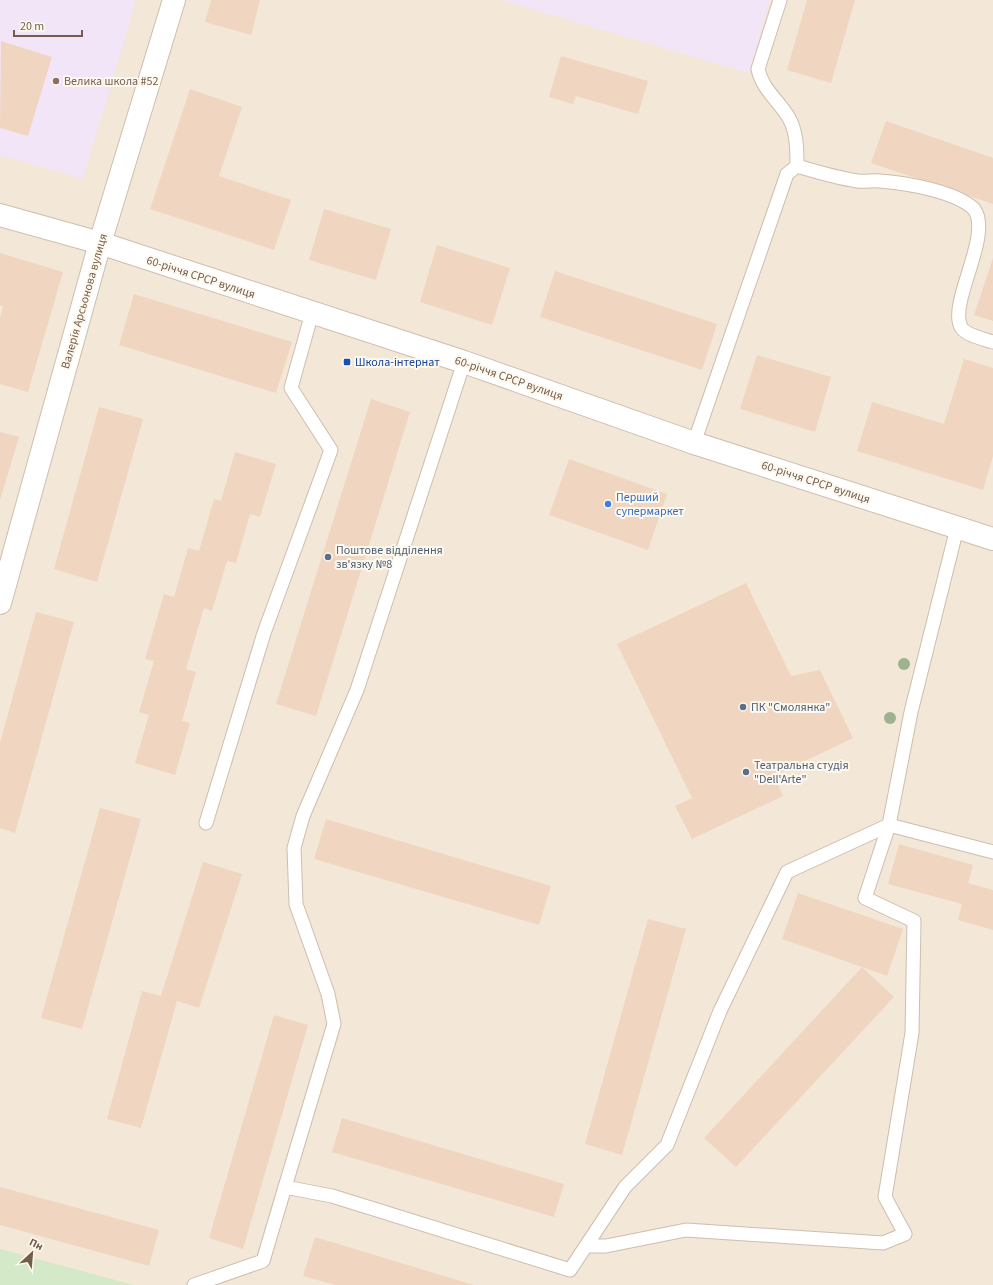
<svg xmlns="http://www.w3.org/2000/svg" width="993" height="1285" font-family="'Source Sans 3',sans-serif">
  <rect width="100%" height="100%" fill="#fcf5e9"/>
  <rect fill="#f3e7d7" x="0" y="0" width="993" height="1285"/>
  <g fill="#f2e5f8">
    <path d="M 0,0 L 136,0 L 83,179 L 0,155 Z"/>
    <path d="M 501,0 L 770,0 L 749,73 Z"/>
  </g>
  <path fill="#d3e9c7" d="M 0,1249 L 134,1285 L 0,1285 Z"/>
  <g fill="#f0d6c1">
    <path d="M 211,0 L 260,0 L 251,35 L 205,22 Z"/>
    <path d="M 807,0 L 855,0 L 831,83 L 787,70 Z"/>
    <path d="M 1,41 L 52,57 L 28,136 L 0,128 Z"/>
    <path d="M 561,56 L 648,81 L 638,114 L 576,96 L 573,104 L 549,97 Z"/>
    <path d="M 190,89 L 242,107 L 219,176 L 291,200 L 274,250 L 150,209 Z"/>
    <path d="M 886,121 L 993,158 L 993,204 L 871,163 Z"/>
    <path d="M 324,209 L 391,229 L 376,280 L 309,260 Z"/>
    <path d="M 437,245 L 510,268 L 492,325 L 420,302 Z"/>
    <path d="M 0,253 L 63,272 L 28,392 L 0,384 L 0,318 L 3,306 L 0,305 Z"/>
    <path d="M 993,258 L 993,321 L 974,315 Z"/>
    <path d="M 555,271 L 717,324 L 702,370 L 540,317 Z"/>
    <path d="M 134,294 L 292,342 L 276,393 L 119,345 Z"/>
    <path d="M 757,355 L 831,377 L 815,432 L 740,409 Z"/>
    <path d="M 964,359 L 993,368 L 993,456 L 983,490 L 857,451 L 872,402 L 944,424 Z"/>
    <path d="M 371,399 L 410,412 L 316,716 L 276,704 Z"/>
    <path d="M 99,407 L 143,419 L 97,582 L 54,569 Z"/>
    <path d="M 0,432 L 19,437 L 0,500 Z"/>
    <path d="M 235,452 L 276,464 L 260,517 L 250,514 L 236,563 L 227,561 L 212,611 L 204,608 L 186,669 L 196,672 L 182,721 L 190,723 L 175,775 L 135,763 L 149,715 L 139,712 L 154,661 L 145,659 L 164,594 L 174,597 L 188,548 L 199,551 L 214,499 L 221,501 Z"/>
    <path d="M 569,459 L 667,494 L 648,550 L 549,515 Z"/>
    <path d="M 746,583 L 791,676 L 820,670 L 853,738 L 774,776 L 783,796 L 692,839 L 675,806 L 692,798 L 617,644 Z"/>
    <path d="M 36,612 L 74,622 L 15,833 L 0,828 L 0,743 Z"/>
    <path d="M 100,808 L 141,819 L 82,1029 L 41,1018 Z"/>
    <path d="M 326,819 L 551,886 L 539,925 L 314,859 Z"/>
    <path d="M 899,844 L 973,865 L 968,883 L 993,890 L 993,930 L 958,920 L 962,904 L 888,884 Z"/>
    <path d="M 203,862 L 242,874 L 199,1008 L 177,1001 L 141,1128 L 107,1119 L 142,991 L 161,996 Z"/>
    <path d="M 798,893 L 903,929 L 887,976 L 862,967 L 894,997 L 736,1167 L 704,1138 L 862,967 L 782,939 Z"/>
    <path d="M 648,919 L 686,929 L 622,1155 L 585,1144 Z"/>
    <path d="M 274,1015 L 308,1025 L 243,1249 L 209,1238 Z"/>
    <path d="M 342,1118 L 564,1184 L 554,1217 L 332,1152 Z"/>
    <path d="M 0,1187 L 159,1230 L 149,1266 L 0,1225 Z"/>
    <path d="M 315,1237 L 474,1285 L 335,1285 L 303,1276 Z"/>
  </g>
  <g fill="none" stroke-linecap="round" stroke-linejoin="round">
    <defs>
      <g id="service">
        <path d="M 780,0 L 758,69 C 762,89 779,101 789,118 C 797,132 797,151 797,166"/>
        <path d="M 694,443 L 787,174 L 797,166 C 817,172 837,178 858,181 C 865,182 873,180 880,181 C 906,183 955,191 974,209 C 993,235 948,303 961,327 C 965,335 984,339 993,342"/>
        <path d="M 206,823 L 264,633 L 331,450 L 291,388 L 312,313"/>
        <path d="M 285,1187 L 334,1024 L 328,994 L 296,904 L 294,848 L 303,816 L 357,690 L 464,362"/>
        <path d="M 586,1246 L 606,1246 L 686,1230 L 883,1243 L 905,1234 L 885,1197 L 912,1033 L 914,921 L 865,898 L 889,825 L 993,852"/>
        <path d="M 194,1285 L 263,1261 L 285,1187 L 332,1196 L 570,1270 L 625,1187 L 667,1145 L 720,1011 L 787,872 L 889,825 L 911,712 L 957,528"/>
      </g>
      <path id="minor" d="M 0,603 L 100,243 L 174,0"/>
      <path id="tertiary" d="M 0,215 L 100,243 L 464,362 L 694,443 L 993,539"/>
    </defs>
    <use href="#service" stroke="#cdbeaf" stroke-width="15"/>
    <use href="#minor" stroke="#cdbeaf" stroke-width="24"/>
    <use href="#tertiary" stroke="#cdbeaf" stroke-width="24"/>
    <use href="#service" stroke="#fff" stroke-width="13"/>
    <use href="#minor" stroke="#fff" stroke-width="22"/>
    <use href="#tertiary" stroke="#fff" stroke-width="22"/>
  </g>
  <g fill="#9fb18f">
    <circle cx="904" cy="664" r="6"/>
    <circle cx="890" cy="718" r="6"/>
  </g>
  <circle fill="#8d6e63" stroke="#fef9ef" stroke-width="1.5" cx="56" cy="81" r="4"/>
  <rect fill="#1a4fb4" stroke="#fef9ef" stroke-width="1.5" x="343" y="358" width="8" height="8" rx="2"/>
  <circle fill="#3f7fe0" stroke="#fef9ef" stroke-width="1.5" cx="608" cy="504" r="4"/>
  <g fill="#5c6f8a" stroke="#fef9ef" stroke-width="1.5">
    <circle cx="328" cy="557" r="4"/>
    <circle cx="743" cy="707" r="4"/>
    <circle cx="746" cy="772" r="4"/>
  </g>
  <g text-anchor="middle" stroke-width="4" stroke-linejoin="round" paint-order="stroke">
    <g font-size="12" fill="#785e54" stroke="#fef9ef" text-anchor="start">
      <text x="64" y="85">Велика школа #52</text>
    </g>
    <g font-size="12" fill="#755d4d" stroke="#fef9ef">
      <text transform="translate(201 277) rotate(18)" y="4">60-річчя СРСР вулиця</text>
      <text transform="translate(84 301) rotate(-74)" y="4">Валерія Арсьонова вулиця</text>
      <text transform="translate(509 378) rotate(19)" y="4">60-річчя СРСР вулиця</text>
      <text transform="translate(816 482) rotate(18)" y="4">60-річчя СРСР вулиця</text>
    </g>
    <g font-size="12" fill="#164399" stroke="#fef9ef" text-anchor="start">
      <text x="355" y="366">Школа-інтернат</text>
    </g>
    <g font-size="12" fill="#366cbe" stroke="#fef9ef" text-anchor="start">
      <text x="616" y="501">Перший<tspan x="616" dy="14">супермаркет</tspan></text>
    </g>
    <g font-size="12" fill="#4e5e75" stroke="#fef9ef" text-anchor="start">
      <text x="336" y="554">Поштове відділення<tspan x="336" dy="14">зв'язку №8</tspan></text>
      <text x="751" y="711">ПК "Смолянка"</text>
      <text x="754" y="769">Театральна студiя<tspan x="754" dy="14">"Dell'Arte"</tspan></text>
    </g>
  </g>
  <g transform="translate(32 1253) rotate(26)" stroke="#fef9ef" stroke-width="3" paint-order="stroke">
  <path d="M0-3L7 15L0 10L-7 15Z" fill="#755d4d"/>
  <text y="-6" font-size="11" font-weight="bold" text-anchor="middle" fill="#755d4d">Пн</text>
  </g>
  <path d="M14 30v6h68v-6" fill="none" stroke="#755d4d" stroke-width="2"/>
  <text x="20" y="30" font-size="12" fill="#755d4d" stroke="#fef9ef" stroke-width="3" paint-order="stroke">20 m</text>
</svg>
